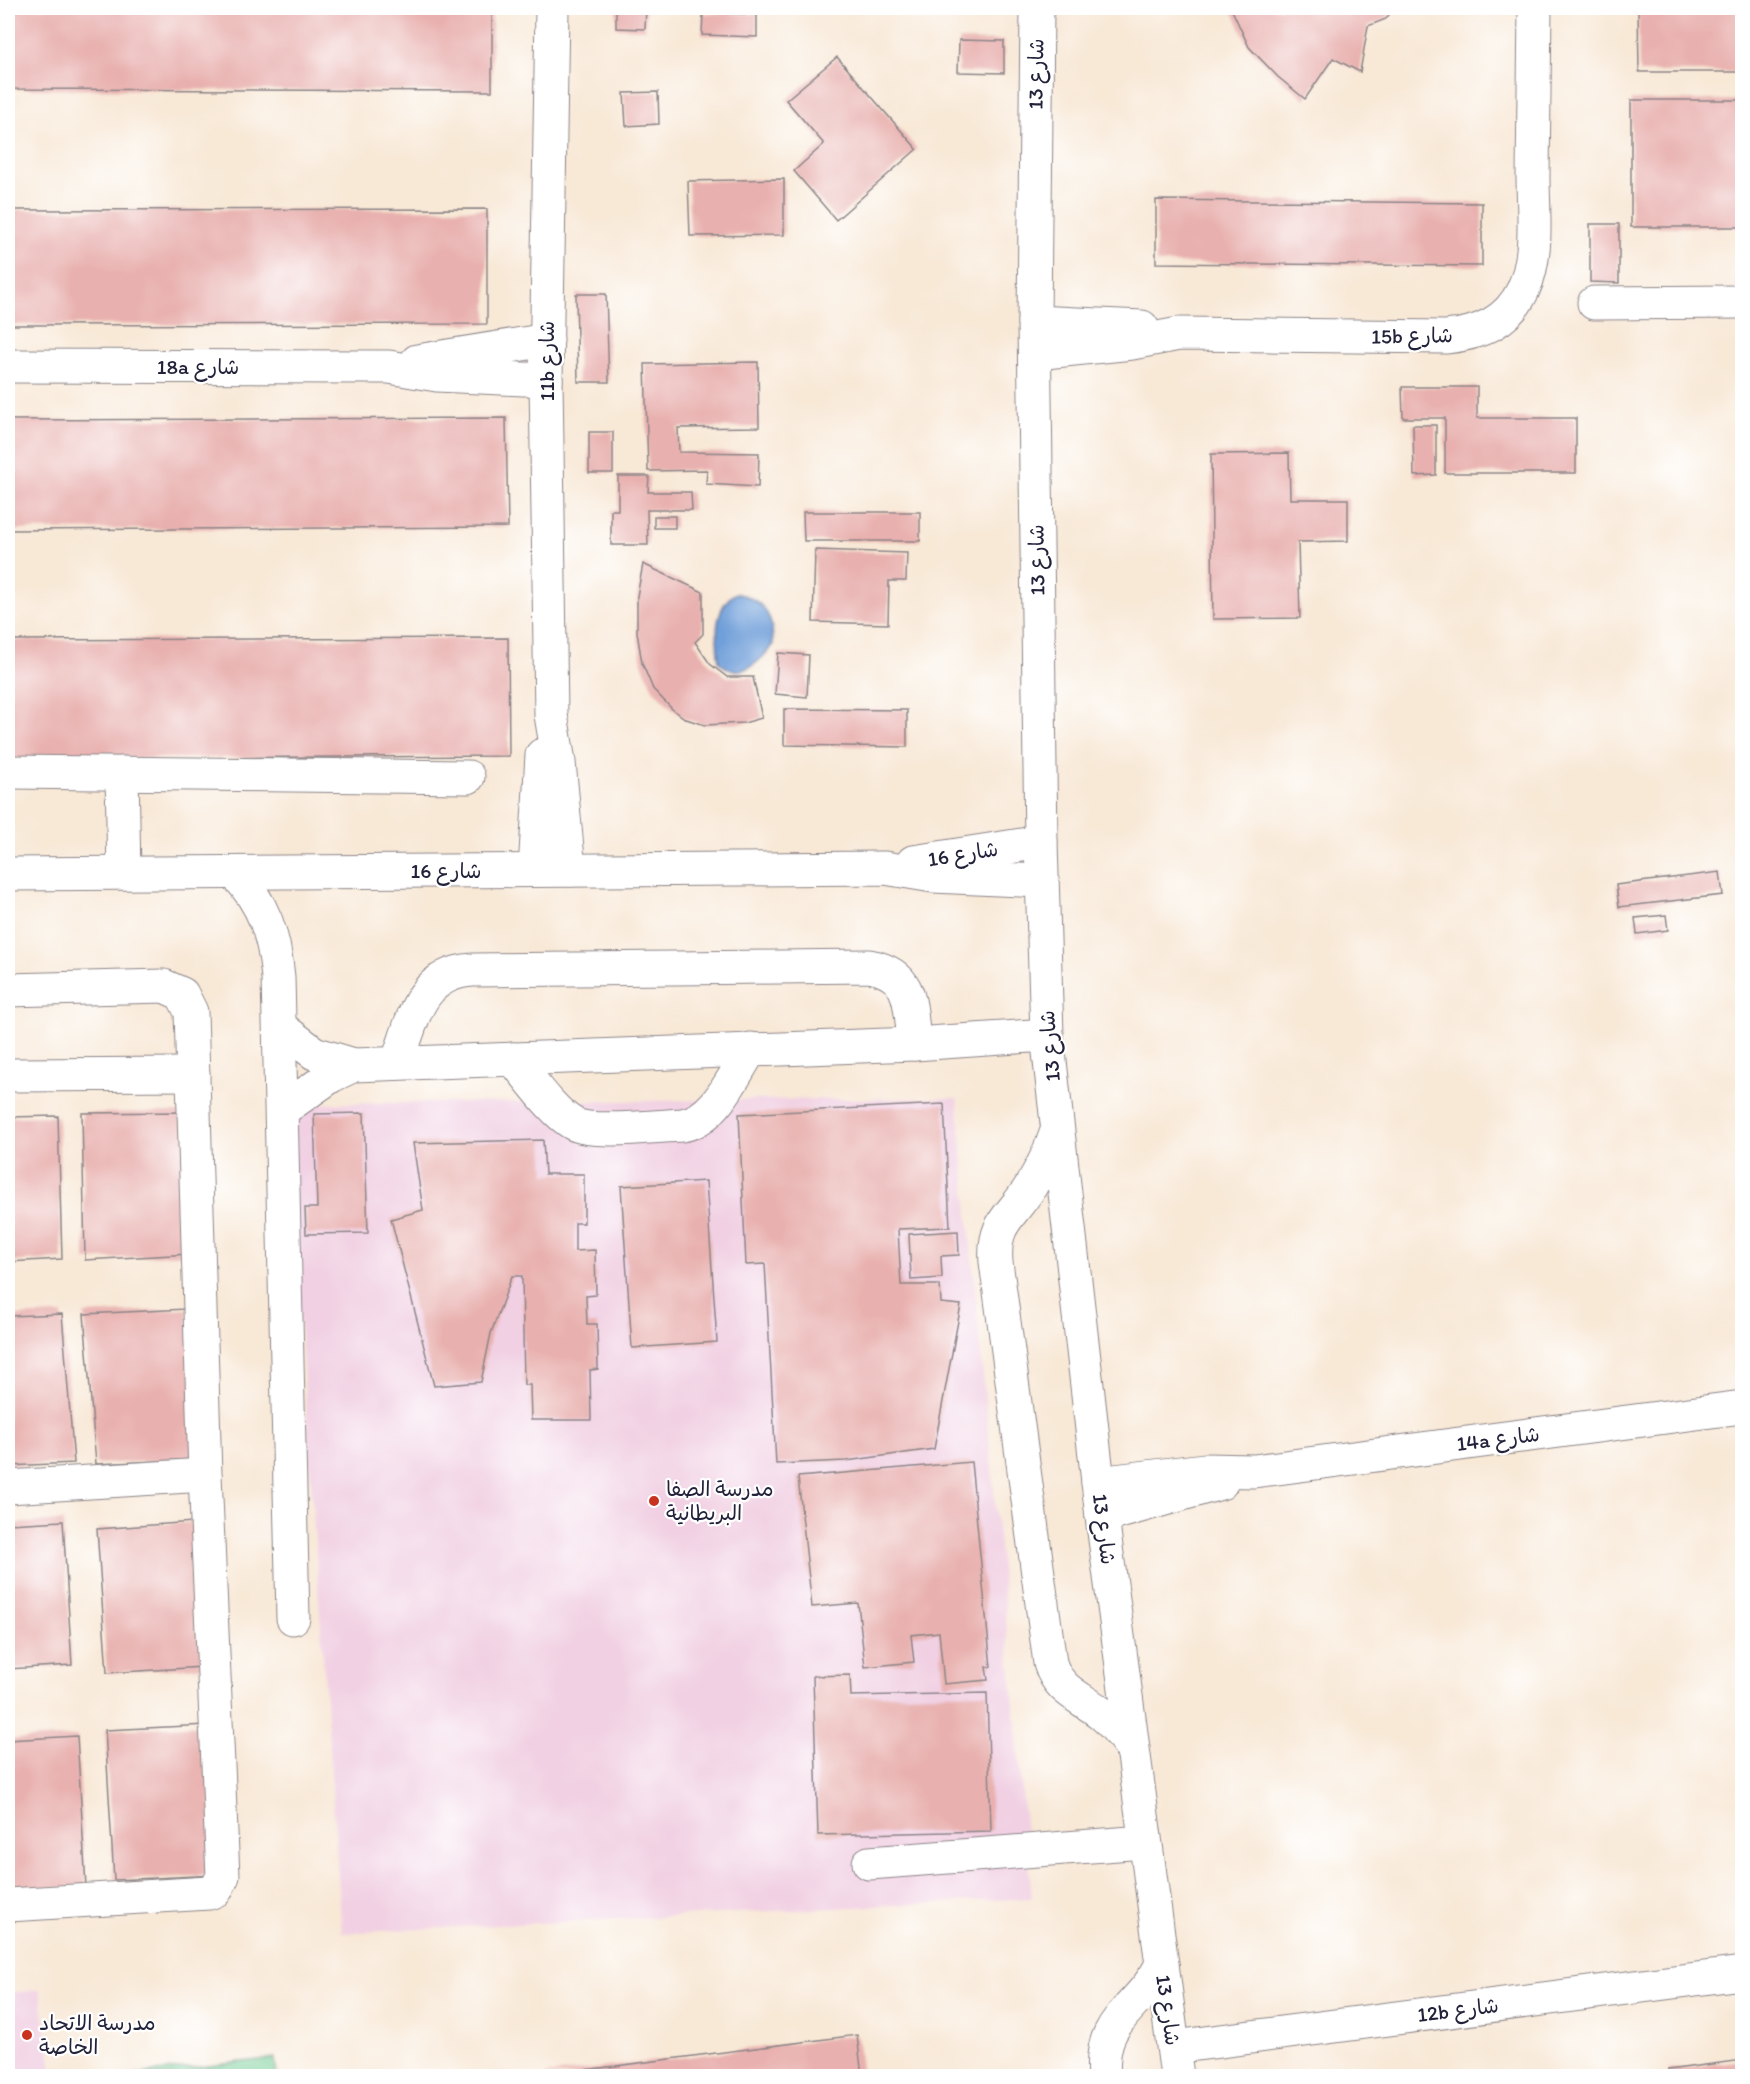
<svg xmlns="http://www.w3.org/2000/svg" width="1750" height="2084" font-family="Itim,'Playpen Sans Arabic',sans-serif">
  <rect width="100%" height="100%" fill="#fff"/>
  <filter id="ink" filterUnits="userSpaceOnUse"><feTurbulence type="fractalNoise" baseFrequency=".0167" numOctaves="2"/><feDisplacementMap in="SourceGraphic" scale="12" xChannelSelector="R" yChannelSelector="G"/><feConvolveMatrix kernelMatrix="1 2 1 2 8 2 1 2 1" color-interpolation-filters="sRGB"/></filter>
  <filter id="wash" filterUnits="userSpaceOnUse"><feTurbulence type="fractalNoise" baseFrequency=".008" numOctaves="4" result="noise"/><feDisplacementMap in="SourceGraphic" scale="24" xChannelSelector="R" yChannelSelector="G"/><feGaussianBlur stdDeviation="1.35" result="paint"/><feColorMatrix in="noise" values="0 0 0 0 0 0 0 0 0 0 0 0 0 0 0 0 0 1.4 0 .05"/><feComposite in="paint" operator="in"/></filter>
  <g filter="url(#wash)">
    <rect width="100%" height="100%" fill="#f8e8d6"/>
    <g fill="#f1d0e3">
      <path d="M 957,1098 L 1032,1898 L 342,1933 L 285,1104 Z"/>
      <path d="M 40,1990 L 53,2076 L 8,2076 L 8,1993 Z"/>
    </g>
    <g fill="#71cb92" stroke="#4a7666" stroke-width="1.5">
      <path d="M 1742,210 L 1742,285 L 1738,285 Z"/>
      <path d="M 275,2058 L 277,2076 L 123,2076 Z"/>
    </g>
    <path fill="#709fd9" stroke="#49608a" stroke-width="1.5" d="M 736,593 C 765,600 773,616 773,644 C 761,662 739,682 719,662 C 716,638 713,607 736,593 Z"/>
    <g id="blocks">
      <g fill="#e8b0ae">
        <path d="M 8,8 L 492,8 L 492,91 L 8,89 Z"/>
        <path d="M 616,8 L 646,8 L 645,29 L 616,28 Z"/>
        <path d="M 1231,8 L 1394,8 L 1386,19 L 1368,26 L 1360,72 L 1333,58 L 1305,99 L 1278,77 L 1249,47 Z"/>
        <path d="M 1638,8 L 1742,8 L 1742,72 L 1639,72 Z"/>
        <path d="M 703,13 L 757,14 L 757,37 L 702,35 Z"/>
        <path d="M 959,40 L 1004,41 L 1004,73 L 958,72 Z"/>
        <path d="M 837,57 L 917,149 L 836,220 L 794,171 L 824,144 L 786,100 Z"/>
        <path d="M 658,92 L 659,124 L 626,126 L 624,93 Z"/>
        <rect x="1631" y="100" width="109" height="127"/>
        <path d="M 784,179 L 784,235 L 690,236 L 688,181 Z"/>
        <path d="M 1156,200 L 1482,203 L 1482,266 L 1156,263 Z"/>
        <path d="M 487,209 L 487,324 L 8,325 L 8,210 Z"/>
        <path d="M 1590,224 L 1619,224 L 1619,283 L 1590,282 Z"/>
        <path d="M 576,294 L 606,294 L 609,382 L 578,382 Z"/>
        <path d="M 758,362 L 759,427 L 678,428 L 679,452 L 759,453 L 758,487 L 706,484 L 707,470 L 648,471 L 645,364 Z"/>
        <path d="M 1402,387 L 1477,387 L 1477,418 L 1576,418 L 1576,473 L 1445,473 L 1445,418 L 1403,418 Z"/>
        <path d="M 506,418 L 508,527 L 8,530 L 8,420 Z"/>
        <path d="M 1413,425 L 1436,425 L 1436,475 L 1414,476 Z"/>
        <rect x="589" y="432" width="24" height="41"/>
        <path d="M 1289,453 L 1290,499 L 1348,499 L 1348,541 L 1298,542 L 1300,618 L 1213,619 L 1211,454 Z"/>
        <path d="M 618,476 L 649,476 L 648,492 L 691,492 L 692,510 L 647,510 L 648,545 L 611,545 L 611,510 L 618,510 Z"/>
        <path d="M 803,512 L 920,512 L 920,541 L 804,541 Z"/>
        <rect x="654" y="516" width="21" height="12"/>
        <path d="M 815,550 L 907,553 L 906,581 L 889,581 L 888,624 L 813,622 Z"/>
        <path d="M 643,564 L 703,592 L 703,634 L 695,642 L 710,664 L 727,677 L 753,677 L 762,718 L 744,723 L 705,725 L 686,719 L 672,709 L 653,689 L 642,663 L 637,632 L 637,596 Z"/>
        <path d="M 508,638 L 509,756 L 8,759 L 8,640 Z"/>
        <path d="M 778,653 L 809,655 L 807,697 L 775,694 Z"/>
        <path d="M 784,709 L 907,710 L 907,747 L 784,745 Z"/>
        <path d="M 1720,872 L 1723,895 L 1619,907 L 1616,885 Z"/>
        <path d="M 1666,915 L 1668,930 L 1637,934 L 1635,918 Z"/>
        <path d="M 944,1104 L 950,1227 L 898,1229 L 901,1285 L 940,1285 L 941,1303 L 961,1305 L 934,1449 L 846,1461 L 776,1464 L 765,1264 L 746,1265 L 739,1114 Z"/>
        <path d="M 185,1112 L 190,1254 L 85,1260 L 82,1113 Z"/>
        <path d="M 364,1113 L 368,1233 L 306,1234 L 305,1208 L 317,1208 L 314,1114 Z"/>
        <path d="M 58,1116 L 62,1259 L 8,1262 L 8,1117 Z"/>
        <path d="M 543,1140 L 545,1174 L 584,1174 L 584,1223 L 575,1223 L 575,1251 L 595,1250 L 596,1295 L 586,1296 L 587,1324 L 597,1324 L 598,1369 L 590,1370 L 591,1420 L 531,1420 L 530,1385 L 524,1385 L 522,1276 L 512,1276 L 491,1333 L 481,1382 L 434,1386 L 391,1219 L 423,1210 L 413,1143 Z"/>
        <path d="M 706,1181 L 717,1342 L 632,1348 L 621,1186 Z"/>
        <path d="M 958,1231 L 959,1255 L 941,1256 L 942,1278 L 911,1280 L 909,1234 Z"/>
        <path d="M 187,1309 L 198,1459 L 96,1464 L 84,1314 Z"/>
        <path d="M 62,1314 L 74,1463 L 8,1466 L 8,1316 Z"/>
        <path d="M 971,1462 L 991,1667 L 986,1667 L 988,1680 L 944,1684 L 939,1632 L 911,1635 L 914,1662 L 865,1667 L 858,1603 L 812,1607 L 798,1477 Z"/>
        <path d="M 63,1521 L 72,1665 L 8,1669 L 8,1524 Z"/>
        <path d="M 193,1522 L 203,1667 L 107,1673 L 97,1529 Z"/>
        <path d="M 850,1675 L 851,1696 L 987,1693 L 991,1831 L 818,1835 L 813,1676 Z"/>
        <path d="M 207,1725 L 216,1875 L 114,1880 L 105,1730 Z"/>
        <path d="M 77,1736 L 86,1887 L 8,1891 L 8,1740 Z"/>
        <path d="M 857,2035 L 862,2076 L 546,2076 L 546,2075 Z"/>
        <path d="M 1742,2060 L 1742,2076 L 1669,2076 L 1668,2070 Z"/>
      </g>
    </g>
  </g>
  <g filter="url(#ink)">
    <use href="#blocks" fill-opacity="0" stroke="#8d8588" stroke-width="1.5"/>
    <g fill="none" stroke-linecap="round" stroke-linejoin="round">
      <defs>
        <g id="minor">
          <path d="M 552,8 L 546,380 L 551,715 L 559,762 L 569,870"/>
          <path d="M 1037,8 L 1034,322 L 1041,842 L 1047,1035 L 1102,1517 L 1177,2076"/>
          <path d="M 1594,303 L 1742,302"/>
          <path d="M 1034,322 L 1142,327"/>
          <path d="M 1035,353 L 1132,343 L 1179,334 L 1446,337 C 1479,334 1508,322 1523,290 C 1539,256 1533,212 1533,177 C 1534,120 1534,64 1535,8"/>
          <path d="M 417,361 L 547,340"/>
          <path d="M 8,366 L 389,367 L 437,375 L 546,380"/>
          <path d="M 8,772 L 468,777"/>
          <path d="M 122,773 L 124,873"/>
          <path d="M 913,862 L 1041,842"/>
          <path d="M 535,870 L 542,755"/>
          <path d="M 235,873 C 264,904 274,935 278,977 L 293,1618"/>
          <path d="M 8,874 L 885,868 L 933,876 L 1042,881"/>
          <path d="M 8,990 L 164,986 L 182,994 L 191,1012 L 205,1475 L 223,1876 L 216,1890 L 209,1893 L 8,1905"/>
          <path d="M 280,1027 L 314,1053 L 354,1065"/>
          <path d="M 513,1059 C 529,1077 553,1113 574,1124 C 594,1134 657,1126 682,1125 C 716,1120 733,1076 751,1049"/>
          <path d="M 397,1063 C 413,1020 419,973 473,970 L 869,966 C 914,974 910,1006 914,1044"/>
          <path d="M 8,1075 L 193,1074"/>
          <path d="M 282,1110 L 331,1076 L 354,1065 L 914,1044 L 1047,1035"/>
          <path d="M 1057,1131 C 1050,1152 1041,1170 1029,1189 C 1010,1218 993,1223 996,1262 L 1050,1663 C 1059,1692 1080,1696 1102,1714 C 1114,1724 1123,1736 1132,1749"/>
          <path d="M 1098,1483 L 1205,1470 L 1254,1471 L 1742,1407"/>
          <path d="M 8,1487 L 205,1475"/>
          <path d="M 1102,1517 L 1221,1483"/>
          <path d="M 869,1863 L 1144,1842"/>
          <path d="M 1174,2047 L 1742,1973"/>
          <path d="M 1104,2076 C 1098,2017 1139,2011 1162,1964"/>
        </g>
      </defs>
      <use href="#minor" stroke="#8d8588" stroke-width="35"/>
      <use href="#minor" stroke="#fff" stroke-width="33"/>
    </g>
  </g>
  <g fill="#c8321e" stroke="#fff" stroke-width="2">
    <circle cx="654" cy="1501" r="6"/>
    <circle cx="27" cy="2035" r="6"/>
  </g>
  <g text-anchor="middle" stroke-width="4.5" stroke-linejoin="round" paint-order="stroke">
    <g font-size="21" fill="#22223b" stroke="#fff">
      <text transform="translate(1036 74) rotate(-89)" y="7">شارع 13</text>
      <text transform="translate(1412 336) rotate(-1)" y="7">15b شارع</text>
      <text transform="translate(547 361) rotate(-90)" y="7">11b شارع</text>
      <text x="198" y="374">18a شارع</text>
      <text transform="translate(1037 560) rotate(-91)" y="7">شارع 13</text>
      <text transform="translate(963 854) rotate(-9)" y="7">شارع 16</text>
      <text x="446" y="878">شارع 16</text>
      <text transform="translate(1050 1046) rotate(-95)" y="7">شارع 13</text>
      <text transform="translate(1498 1439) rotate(-7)" y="7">14a شارع</text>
      <text transform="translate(1104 1529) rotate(83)" y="7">شارع 13</text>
      <text transform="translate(1168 2010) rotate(82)" y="7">شارع 13</text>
      <text transform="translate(1458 2010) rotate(-7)" y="7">12b شارع</text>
    </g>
    <g font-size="21" fill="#22223b" stroke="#fff" text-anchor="start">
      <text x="666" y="1496">مدرسة الصفا<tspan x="666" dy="24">البريطانية</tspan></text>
      <text x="39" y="2030">مدرسة الاتحاد<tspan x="39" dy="24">الخاصة</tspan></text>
    </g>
  </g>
  <rect width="1750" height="2084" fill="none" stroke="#fff" stroke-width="30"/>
</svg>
